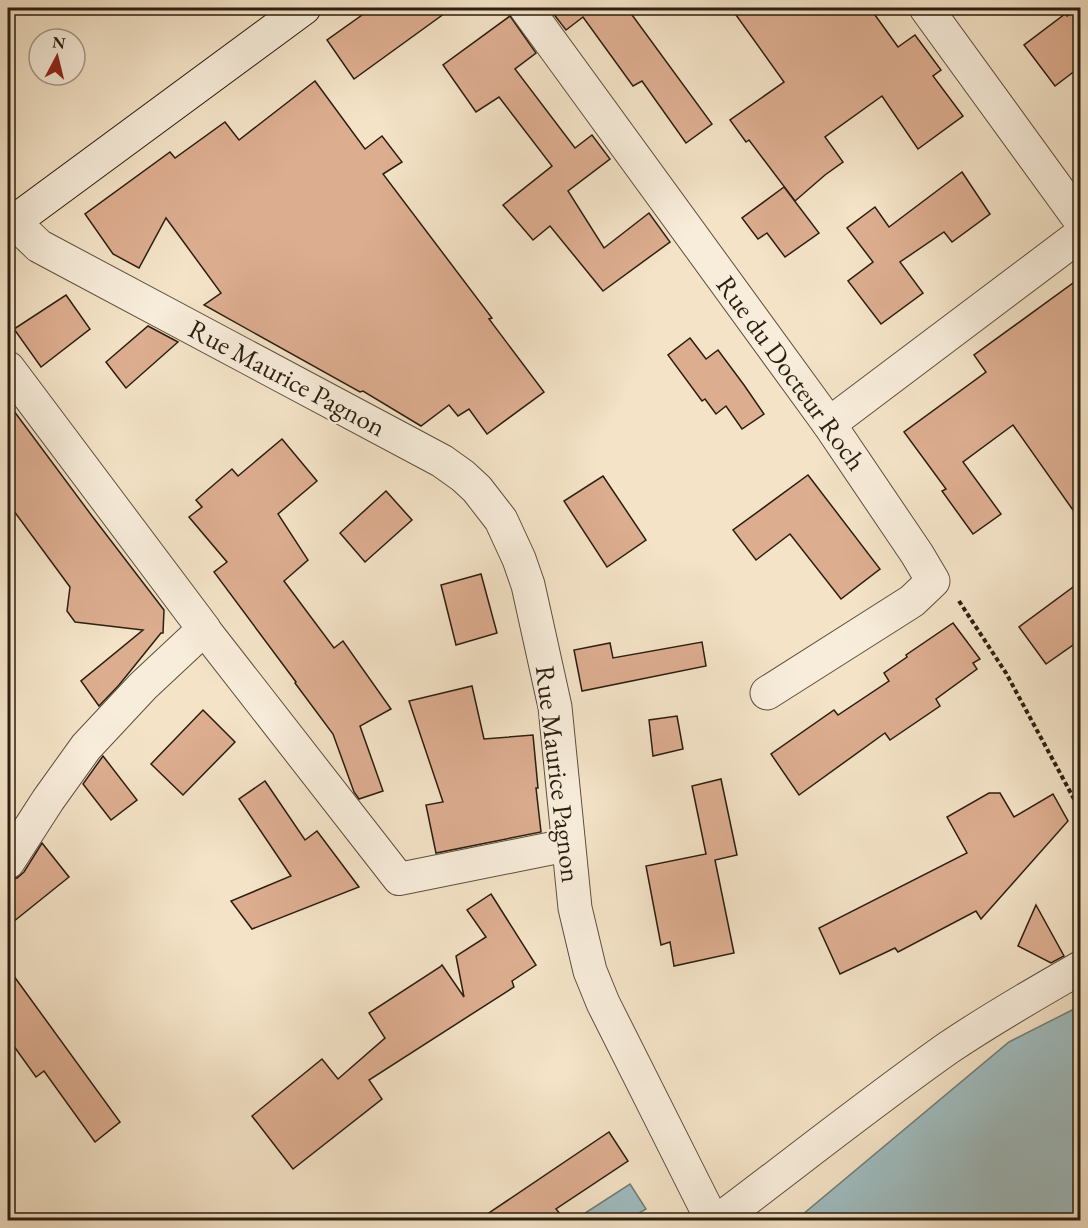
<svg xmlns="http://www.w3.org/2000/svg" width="1088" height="1228" font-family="'EB Garamond',serif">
  <rect width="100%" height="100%" fill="#f4e3c7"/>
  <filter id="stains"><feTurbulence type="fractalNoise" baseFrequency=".00333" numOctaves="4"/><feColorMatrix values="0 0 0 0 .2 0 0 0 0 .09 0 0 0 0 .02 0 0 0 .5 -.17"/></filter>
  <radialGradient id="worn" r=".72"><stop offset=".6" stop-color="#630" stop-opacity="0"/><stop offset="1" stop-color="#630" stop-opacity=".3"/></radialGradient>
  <g fill="#9fbcbf" stroke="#717d79" stroke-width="1.5">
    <path d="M 1080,1006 L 1080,1220 L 796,1220 L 1009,1042 Z"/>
    <path d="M 630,1184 L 646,1209 L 628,1220 L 579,1220 L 579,1217 Z"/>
  </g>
  <g fill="#ddad90" stroke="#2b1e10" stroke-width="1.5">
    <path d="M 372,8 L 452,8 L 354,79 L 327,40 Z"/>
    <path d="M 549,8 L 627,8 L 712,124 L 686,143 L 642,81 L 633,86 L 583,17 L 566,30 Z"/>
    <path d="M 731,8 L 870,8 L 898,47 L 915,35 L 941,70 L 933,76 L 963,116 L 918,149 L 882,96 L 825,137 L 843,162 L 825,175 L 795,201 L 749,140 L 746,142 L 730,120 L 784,82 Z"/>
    <path d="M 1079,8 L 1080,8 L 1080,67 L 1055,86 L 1024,45 L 1065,14 L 1067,16 Z"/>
    <path d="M 510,16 L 536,53 L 515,69 L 575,148 L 592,135 L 610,159 L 568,191 L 604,248 L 649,213 L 670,242 L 603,291 L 550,226 L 533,240 L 503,205 L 552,166 L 499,97 L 476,112 L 443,65 Z"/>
    <path d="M 315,81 L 365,149 L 382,136 L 402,162 L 383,174 L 492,318 L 489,319 L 544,392 L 487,434 L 469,409 L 458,416 L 449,405 L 421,426 L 363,391 L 360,392 L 204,305 L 221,293 L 166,218 L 139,268 L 113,254 L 85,214 L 170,152 L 175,158 L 225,122 L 239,140 Z"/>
    <path d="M 962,172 L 990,214 L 952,242 L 944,232 L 900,262 L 923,293 L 881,324 L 848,281 L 873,262 L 847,228 L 875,207 L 889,227 Z"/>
    <path d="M 784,187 L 819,233 L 785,257 L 767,233 L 758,239 L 742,218 Z"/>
    <path d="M 1080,278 L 1080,520 L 1013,425 L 963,462 L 1001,514 L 973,534 L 942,491 L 946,489 L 904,432 L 986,372 L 974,355 Z"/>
    <path d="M 66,295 L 90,329 L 41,367 L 14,329 Z"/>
    <path d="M 148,326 L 178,342 L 126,388 L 106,362 Z"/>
    <path d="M 690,338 L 706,359 L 718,350 L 744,385 L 764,414 L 742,429 L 726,406 L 716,414 L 705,399 L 702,401 L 668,355 Z"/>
    <path d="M 8,403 L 92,516 L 164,610 L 163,633 L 161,633 L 119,685 L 99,706 L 81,681 L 143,630 L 75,622 L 67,611 L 70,587 L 8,503 Z"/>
    <path d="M 282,439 L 317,481 L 278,514 L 308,560 L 284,581 L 334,648 L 343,641 L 391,709 L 360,726 L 383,791 L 359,799 L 354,792 L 333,734 L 295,683 L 296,682 L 214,572 L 227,562 L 189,517 L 202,507 L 196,500 L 232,469 L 238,476 Z"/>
    <path d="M 808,475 L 880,569 L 841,599 L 790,534 L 756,560 L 733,530 Z"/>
    <path d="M 603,476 L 646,540 L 607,567 L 564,501 Z"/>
    <path d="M 386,491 L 412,520 L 365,562 L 340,533 Z"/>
    <path d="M 481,574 L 497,633 L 456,645 L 441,585 Z"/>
    <path d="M 1080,582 L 1080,640 L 1046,664 L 1019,627 Z"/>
    <path d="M 953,623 L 980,659 L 973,663 L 977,669 L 936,699 L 940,706 L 890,740 L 885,733 L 799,795 L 771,754 L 834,710 L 838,715 L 889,681 L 884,673 L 907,657 L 906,655 Z"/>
    <path d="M 702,642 L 706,666 L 582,691 L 574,650 L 610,643 L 613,658 Z"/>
    <path d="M 472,686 L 484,739 L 533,735 L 538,788 L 536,788 L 541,832 L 436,853 L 426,805 L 443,802 L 409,701 Z"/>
    <path d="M 203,710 L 235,742 L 183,795 L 151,764 Z"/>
    <path d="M 677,716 L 683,749 L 653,756 L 649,720 Z"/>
    <path d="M 103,756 L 137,800 L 111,820 L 83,784 Z"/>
    <path d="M 721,779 L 737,855 L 715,860 L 734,953 L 674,966 L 670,942 L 661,945 L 646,866 L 706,854 L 692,786 Z"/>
    <path d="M 265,781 L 305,840 L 317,831 L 359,887 L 252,929 L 231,901 L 291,876 L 239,799 Z"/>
    <path d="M 989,793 L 1000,793 L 1014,817 L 1053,794 L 1068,821 L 981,919 L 976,911 L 898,952 L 895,948 L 840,974 L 819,928 L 967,853 L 947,817 Z"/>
    <path d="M 42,843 L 69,877 L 8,926 L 8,884 L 10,880 L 17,878 L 24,872 Z"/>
    <path d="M 491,894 L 536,965 L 512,981 L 514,987 L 369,1080 L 382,1099 L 293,1169 L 252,1116 L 322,1059 L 338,1079 L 385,1038 L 369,1013 L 440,967 L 442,965 L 464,997 L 456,956 L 486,937 L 467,910 Z"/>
    <path d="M 1036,905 L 1064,956 L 1051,963 L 1018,946 Z"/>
    <path d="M 8,968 L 120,1122 L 95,1142 L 44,1071 L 36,1077 L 8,1038 Z"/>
    <path d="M 609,1132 L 628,1161 L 556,1209 L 566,1221 L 477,1221 Z"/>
  </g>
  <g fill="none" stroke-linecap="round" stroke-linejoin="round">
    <defs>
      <path id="pedestrian" d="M 204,629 L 399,879 L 568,845"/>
      <g id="minor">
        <path d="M 526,8 L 829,424 L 917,554 L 933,581 L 912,601 L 767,693"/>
        <path d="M 926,8 L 1080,220"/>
        <path d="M 14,222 L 39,246 L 442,461 L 463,476 L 477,489 L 501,520 L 519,559 L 528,585 L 555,707 L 575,908 L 590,971 L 603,1003 L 712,1220"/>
        <path d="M 8,368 L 204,629 L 143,686 L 86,747 L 48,800 L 8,862"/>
        <path d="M 829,424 L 1080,235"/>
        <path d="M 719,1220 C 795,1163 870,1103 948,1048 C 991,1019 1036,993 1080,968"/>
      </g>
      <path id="secondary" d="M 8,226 L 304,8"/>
    </defs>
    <use href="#pedestrian" stroke="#5d4f3e" stroke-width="34"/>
    <use href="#minor" stroke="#5d4f3e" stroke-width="35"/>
    <use href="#secondary" stroke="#2b1e10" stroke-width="35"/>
    <path stroke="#2b1e10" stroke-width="4" stroke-dasharray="4.5 3" stroke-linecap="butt" d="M 959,601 L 1006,673 L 1080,810"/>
    <use href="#pedestrian" stroke="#f8eddb" stroke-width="32"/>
    <use href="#minor" stroke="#f8eddb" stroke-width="33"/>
    <use href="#secondary" stroke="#f8eddb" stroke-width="33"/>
  </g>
  <g text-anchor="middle" stroke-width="4.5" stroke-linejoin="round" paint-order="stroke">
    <g font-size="27" fill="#2b1e10" stroke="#f8eddb">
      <text transform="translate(791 373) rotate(54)" y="9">Rue du Docteur Roch</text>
      <text transform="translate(287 378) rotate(28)" y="9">Rue Maurice Pagnon</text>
      <text transform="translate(558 774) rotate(83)" y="9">Rue Maurice Pagnon</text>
    </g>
  </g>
  <rect width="1088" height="1228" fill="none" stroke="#f4e3c7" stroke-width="30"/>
  <rect x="9" y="9" width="1070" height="1210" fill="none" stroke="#2b1e10" stroke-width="3"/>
  <rect x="15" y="15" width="1058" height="1198" fill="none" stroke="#2b1e10" stroke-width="1.5"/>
  <g transform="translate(57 57) rotate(7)"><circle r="28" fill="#f8eddb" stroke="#a69a8a" stroke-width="1.5"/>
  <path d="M0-4.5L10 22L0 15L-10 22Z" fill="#8f2418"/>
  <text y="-9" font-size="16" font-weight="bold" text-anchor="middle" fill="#2b1e10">N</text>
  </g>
  <rect width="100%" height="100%" filter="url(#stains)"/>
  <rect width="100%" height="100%" fill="url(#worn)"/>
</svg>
